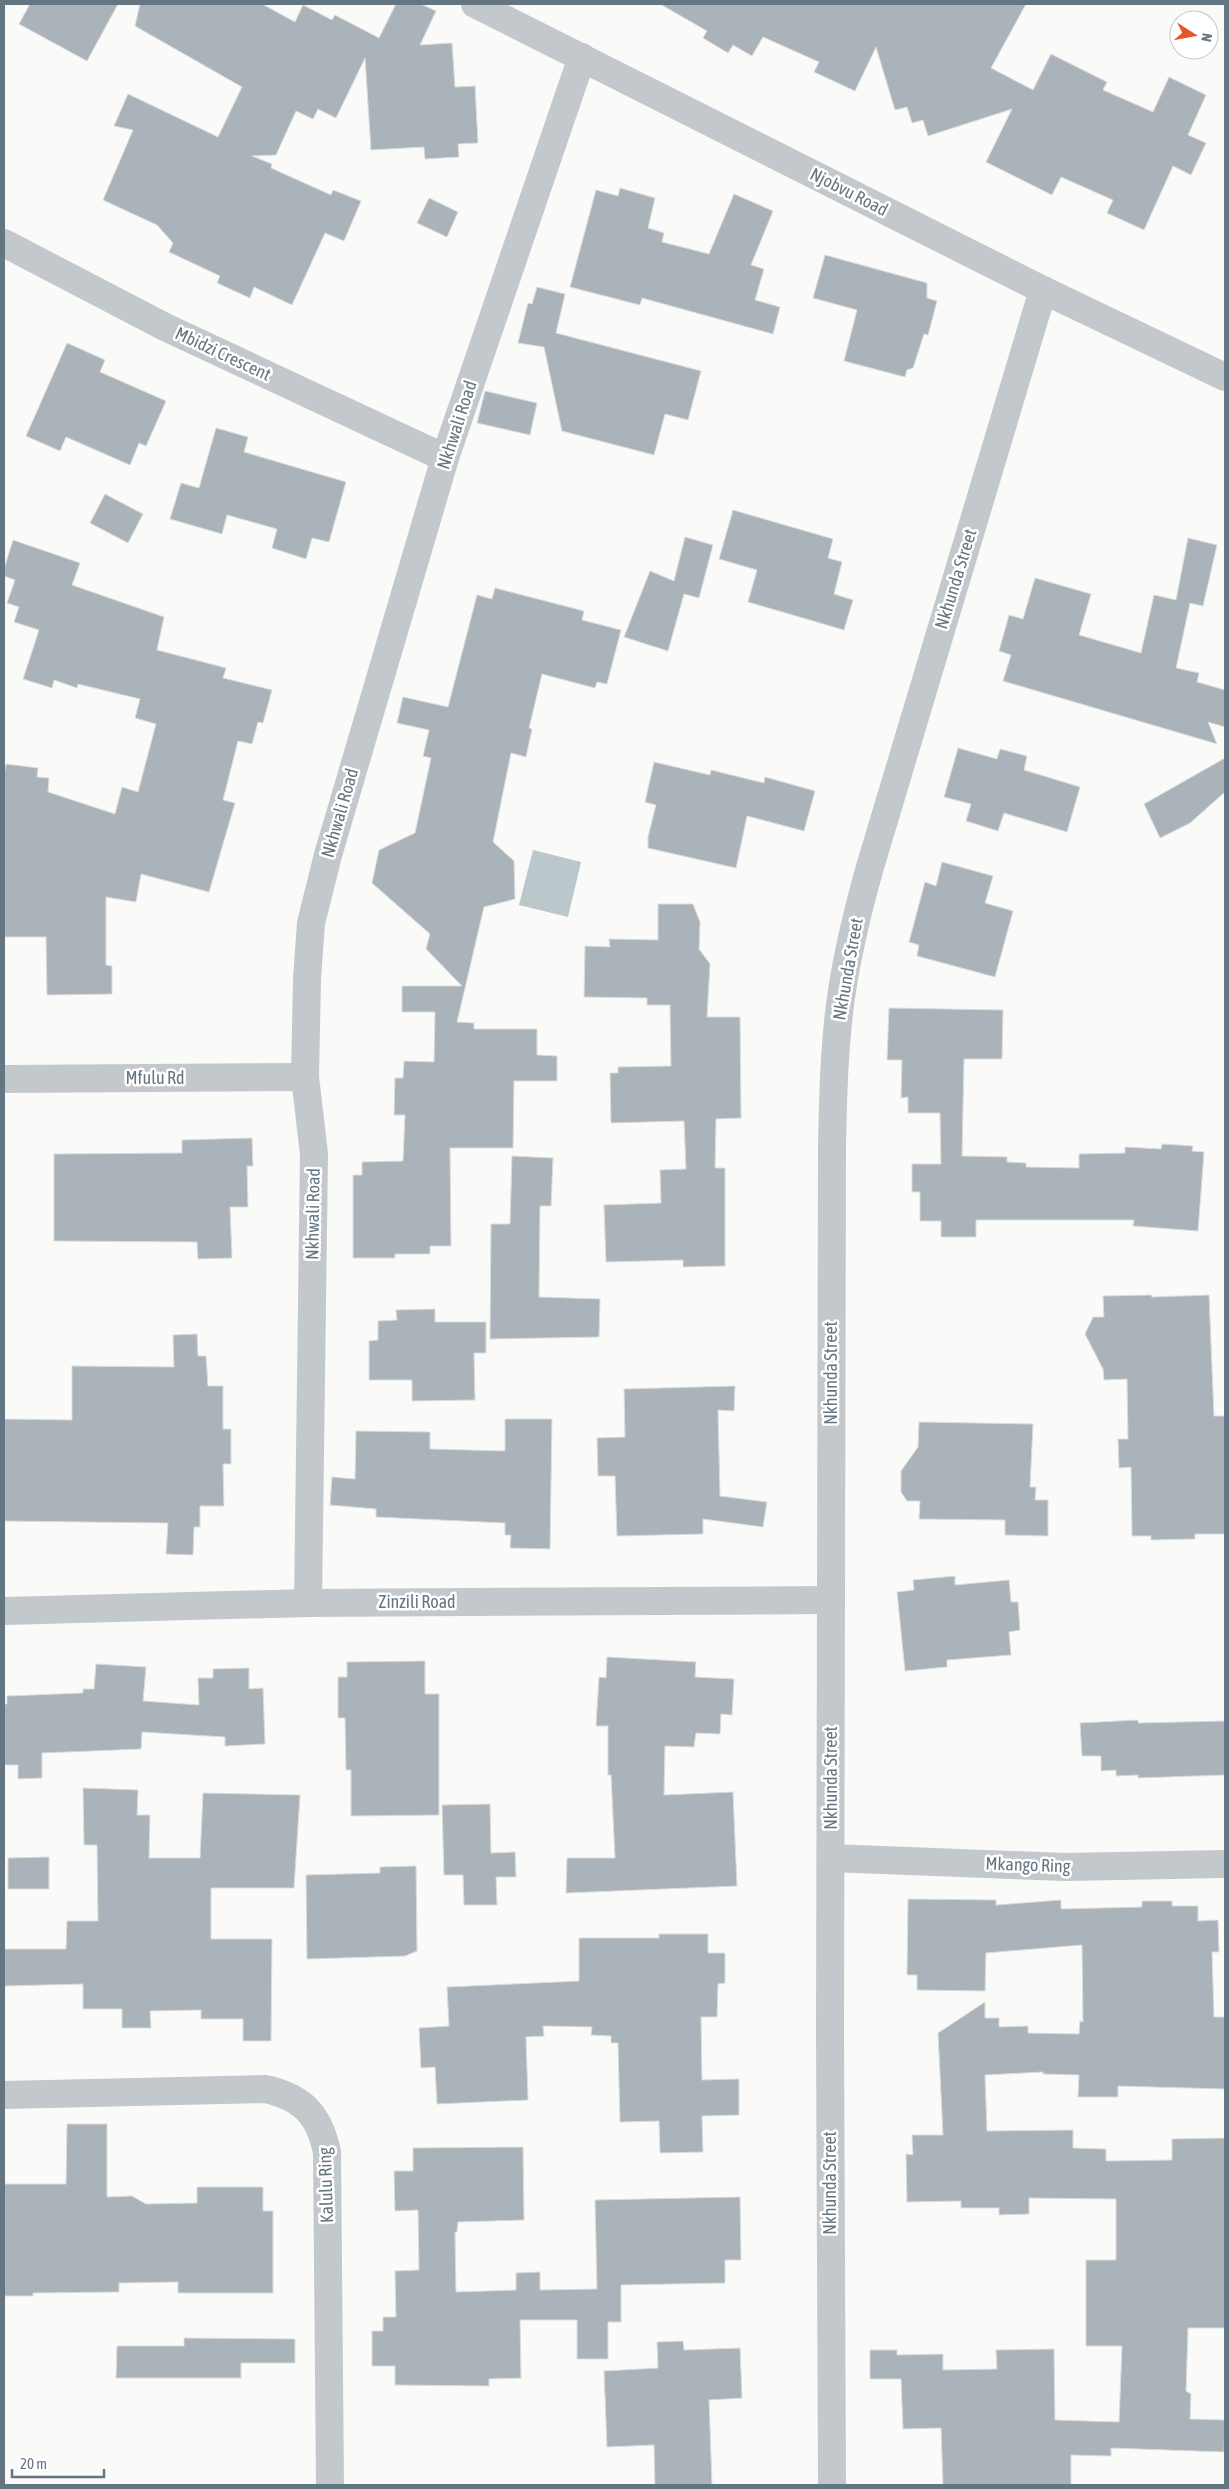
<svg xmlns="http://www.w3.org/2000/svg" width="1229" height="2489" font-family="'Asap Condensed',sans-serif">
  <rect width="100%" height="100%" fill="#fafaf8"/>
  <path fill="#bbc7cb" d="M 533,850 L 581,862 L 568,917 L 519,905 Z"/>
  <g fill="#aab3b9" stroke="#dcdcda">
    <path d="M 30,4 L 118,4 L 87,61 L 19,24 Z"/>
    <path d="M 140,4 L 262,4 L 295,22 L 303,5 L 332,20 L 335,15 L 379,38 L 396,4 L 421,4 L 436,11 L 420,45 L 452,43 L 455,87 L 475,86 L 478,143 L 458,144 L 459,157 L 425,159 L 424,147 L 371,150 L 365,58 L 336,118 L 318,109 L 313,119 L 296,111 L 276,155 L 252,156 L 272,164 L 271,168 L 331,195 L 333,190 L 361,201 L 344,241 L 325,233 L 292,305 L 254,287 L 250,298 L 217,283 L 220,276 L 169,252 L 173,243 L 157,225 L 103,200 L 133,130 L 114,126 L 128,94 L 218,137 L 242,87 L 135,26 Z"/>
    <path d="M 660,4 L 1026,4 L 991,68 L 1033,90 L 1051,54 L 1107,82 L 1103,90 L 1153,112 L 1169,77 L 1206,95 L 1188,135 L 1206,143 L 1191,175 L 1173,166 L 1144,230 L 1107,213 L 1113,200 L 1061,177 L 1052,195 L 986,162 L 1012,109 L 928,136 L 923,120 L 912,123 L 907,107 L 895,110 L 876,47 L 855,91 L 814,72 L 819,62 L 763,37 L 752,56 L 733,45 L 728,53 L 703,38 L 707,31 Z"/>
    <path d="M 620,188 L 655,198 L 648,228 L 664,233 L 662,242 L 709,254 L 734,194 L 773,211 L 751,265 L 764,269 L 755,300 L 780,307 L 773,334 L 642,298 L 640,305 L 570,287 L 596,190 L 618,196 Z"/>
    <path d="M 429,198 L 458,212 L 447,237 L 417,223 Z"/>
    <path d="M 825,255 L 927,283 L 927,298 L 937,301 L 928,335 L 924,334 L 913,368 L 907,370 L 905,377 L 844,361 L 857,310 L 813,298 Z"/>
    <path d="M 537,287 L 565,294 L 556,333 L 701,371 L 688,420 L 665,414 L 654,455 L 562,431 L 544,347 L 518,343 L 528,303 L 532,304 Z"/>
    <path d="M 67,343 L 105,360 L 100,372 L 166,401 L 146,446 L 139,443 L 130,465 L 66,437 L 60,451 L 26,436 Z"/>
    <path d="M 485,391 L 537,403 L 530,435 L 477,423 Z"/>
    <path d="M 216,428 L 248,437 L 244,452 L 346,482 L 329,542 L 312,538 L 306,559 L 272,548 L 277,529 L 227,515 L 222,534 L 170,519 L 181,483 L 199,488 Z"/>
    <path d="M 105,494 L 143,514 L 128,543 L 90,523 Z"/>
    <path d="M 733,510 L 833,539 L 828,558 L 842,562 L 834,594 L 853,600 L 844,630 L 748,602 L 757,570 L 719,559 Z"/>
    <path d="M 685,537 L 713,545 L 699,598 L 684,594 L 668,651 L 624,637 L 650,571 L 674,581 Z"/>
    <path d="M 1188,538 L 1217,545 L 1203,606 L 1190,603 L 1176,668 L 1199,673 L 1197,682 L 1225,690 L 1225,727 L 1208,722 L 1217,744 L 1003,681 L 1011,655 L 999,651 L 1009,615 L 1023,619 L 1035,578 L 1091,594 L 1079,635 L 1141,653 L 1154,595 L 1176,600 Z"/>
    <path d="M 13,540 L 80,563 L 72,585 L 164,617 L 157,650 L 226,668 L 223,678 L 272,690 L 263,723 L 258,722 L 252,744 L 238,741 L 223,800 L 235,803 L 209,892 L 141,874 L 136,902 L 106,897 L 106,965 L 112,966 L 112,994 L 47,995 L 46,937 L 4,937 L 4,775 L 6,764 L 38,768 L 37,777 L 49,778 L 48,792 L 115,814 L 122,787 L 138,792 L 156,724 L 135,718 L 140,699 L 78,684 L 77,688 L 54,680 L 52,688 L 23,679 L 39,630 L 14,622 L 19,607 L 7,603 L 15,580 L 4,576 L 4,569 Z"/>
    <path d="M 495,588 L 584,611 L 582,620 L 621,630 L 607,684 L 597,682 L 595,688 L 542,674 L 529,728 L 532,729 L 526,757 L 511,753 L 493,842 L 514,861 L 515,899 L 484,907 L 457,1022 L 474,1023 L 474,1029 L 537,1029 L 537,1055 L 557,1056 L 557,1081 L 514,1081 L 513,1148 L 450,1148 L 451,1246 L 430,1246 L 430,1254 L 395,1254 L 395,1258 L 353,1258 L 353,1175 L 362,1175 L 362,1162 L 403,1161 L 405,1115 L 394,1115 L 395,1078 L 403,1078 L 404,1061 L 434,1062 L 435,1012 L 402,1012 L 402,986 L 462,986 L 426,949 L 430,934 L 372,883 L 379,850 L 415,833 L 431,758 L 423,756 L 429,730 L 397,723 L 403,697 L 448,707 L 477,595 L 492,599 Z"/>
    <path d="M 958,748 L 997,759 L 1000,749 L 1027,756 L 1024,770 L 1080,787 L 1067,832 L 1004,813 L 998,831 L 966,821 L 971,804 L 944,797 Z"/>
    <path d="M 1225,758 L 1225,792 L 1190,823 L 1160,838 L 1144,804 Z"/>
    <path d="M 654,762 L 710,775 L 711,770 L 764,783 L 765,777 L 815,791 L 804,831 L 747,816 L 736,868 L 648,848 L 648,837 L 656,805 L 645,802 Z"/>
    <path d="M 942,862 L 993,876 L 985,903 L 1013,911 L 995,977 L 917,956 L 919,945 L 909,942 L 925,882 L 936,886 Z"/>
    <path d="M 658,904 L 693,904 L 700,922 L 699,949 L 710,964 L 707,1017 L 740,1017 L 741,1118 L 716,1119 L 715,1168 L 725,1168 L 725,1266 L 683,1267 L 683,1260 L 606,1262 L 604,1205 L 661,1203 L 660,1170 L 686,1169 L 684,1121 L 611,1123 L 610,1073 L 618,1073 L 618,1067 L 671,1066 L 670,1005 L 647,1005 L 647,998 L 584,997 L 585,946 L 610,947 L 609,939 L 658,940 Z"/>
    <path d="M 889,1008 L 1003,1010 L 1002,1059 L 964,1059 L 962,1156 L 1007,1157 L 1007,1162 L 1026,1163 L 1026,1167 L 1079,1168 L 1079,1154 L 1125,1153 L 1125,1147 L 1161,1149 L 1162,1144 L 1193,1146 L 1192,1151 L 1204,1152 L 1198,1231 L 1133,1226 L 1134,1220 L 976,1220 L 976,1237 L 941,1237 L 941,1221 L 920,1221 L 920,1192 L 912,1192 L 912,1164 L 941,1164 L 940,1113 L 908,1113 L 908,1097 L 901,1098 L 902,1060 L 887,1060 Z"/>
    <path d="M 252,1138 L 253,1166 L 247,1166 L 248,1207 L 230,1207 L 232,1258 L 198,1259 L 197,1242 L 54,1241 L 54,1154 L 182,1153 L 182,1140 Z"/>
    <path d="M 512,1156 L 553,1158 L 551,1206 L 540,1206 L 539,1297 L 600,1299 L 599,1337 L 490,1339 L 491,1224 L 510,1224 Z"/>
    <path d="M 1151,1295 L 1152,1297 L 1209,1295 L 1214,1416 L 1225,1416 L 1225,1534 L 1195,1534 L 1195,1539 L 1151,1540 L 1151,1536 L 1132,1536 L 1131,1467 L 1119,1468 L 1118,1439 L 1128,1439 L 1127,1379 L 1104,1380 L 1103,1369 L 1085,1334 L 1093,1317 L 1104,1317 L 1103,1296 Z"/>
    <path d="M 435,1309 L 435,1322 L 486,1322 L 486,1353 L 474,1353 L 475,1400 L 412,1401 L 412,1380 L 369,1380 L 369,1341 L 378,1340 L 378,1321 L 397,1320 L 396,1310 Z"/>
    <path d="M 197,1334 L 198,1356 L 206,1356 L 208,1386 L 223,1386 L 223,1429 L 231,1429 L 231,1464 L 223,1464 L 224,1506 L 200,1506 L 200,1527 L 194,1527 L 193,1555 L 166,1554 L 168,1523 L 4,1521 L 4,1419 L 72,1420 L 72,1366 L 174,1367 L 173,1335 Z"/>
    <path d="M 735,1386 L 734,1411 L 718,1410 L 720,1496 L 767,1502 L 763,1527 L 703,1519 L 703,1534 L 617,1536 L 615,1476 L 598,1476 L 597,1438 L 625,1437 L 624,1389 Z"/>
    <path d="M 505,1419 L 552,1419 L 550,1549 L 510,1548 L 511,1535 L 505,1535 L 505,1523 L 376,1517 L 376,1509 L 330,1505 L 332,1477 L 355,1479 L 356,1431 L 430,1432 L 430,1449 L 505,1451 Z"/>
    <path d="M 919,1422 L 1033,1424 L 1030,1487 L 1036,1487 L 1035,1500 L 1048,1500 L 1048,1536 L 1005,1535 L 1005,1520 L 919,1519 L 920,1501 L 907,1501 L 901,1492 L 901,1471 L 918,1447 Z"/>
    <path d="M 955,1576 L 955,1585 L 1009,1580 L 1011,1602 L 1018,1602 L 1020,1630 L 1009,1632 L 1011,1655 L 947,1660 L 947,1667 L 905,1671 L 897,1592 L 914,1590 L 913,1580 Z"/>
    <path d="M 607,1657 L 696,1662 L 695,1677 L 734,1679 L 732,1715 L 721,1714 L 720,1734 L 696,1733 L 694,1747 L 665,1746 L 664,1795 L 733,1792 L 737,1886 L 566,1893 L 567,1858 L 615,1858 L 611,1775 L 608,1775 L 608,1726 L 596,1726 L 599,1677 L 606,1678 Z"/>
    <path d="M 425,1661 L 425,1694 L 439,1694 L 439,1815 L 351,1816 L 351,1770 L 346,1770 L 345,1718 L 338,1718 L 338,1677 L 347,1677 L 347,1662 Z"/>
    <path d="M 96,1664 L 146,1667 L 143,1701 L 199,1705 L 198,1678 L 213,1678 L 213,1669 L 249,1668 L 249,1689 L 263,1688 L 265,1744 L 225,1746 L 225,1737 L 142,1732 L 141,1749 L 42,1753 L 42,1778 L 18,1779 L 18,1765 L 4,1765 L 4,1704 L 7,1704 L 7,1696 L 83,1693 L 83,1689 L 94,1689 Z"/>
    <path d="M 1138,1720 L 1138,1723 L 1225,1721 L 1225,1775 L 1138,1778 L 1138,1775 L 1116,1776 L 1116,1770 L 1101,1771 L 1101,1756 L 1082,1756 L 1080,1723 Z"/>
    <path d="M 83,1788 L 138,1790 L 137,1815 L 150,1815 L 149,1858 L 200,1858 L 203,1793 L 300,1795 L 294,1888 L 211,1888 L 211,1939 L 272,1939 L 271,2041 L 243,2041 L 243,2019 L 201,2019 L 201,2010 L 150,2011 L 151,2028 L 122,2028 L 122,2009 L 83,2009 L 83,1984 L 4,1986 L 4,1949 L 66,1949 L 67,1921 L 98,1921 L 97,1845 L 84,1845 Z"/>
    <path d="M 490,1804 L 491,1853 L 515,1852 L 516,1877 L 496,1877 L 497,1905 L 464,1905 L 463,1875 L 444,1875 L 442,1805 Z"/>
    <path d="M 49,1857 L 49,1889 L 8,1889 L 8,1858 Z"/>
    <path d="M 416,1866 L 417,1951 L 405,1956 L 307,1959 L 306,1875 L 380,1873 L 380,1867 Z"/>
    <path d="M 908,1899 L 996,1900 L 996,1905 L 1061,1900 L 1061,1909 L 1142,1907 L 1142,1901 L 1172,1901 L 1172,1906 L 1198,1906 L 1198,1921 L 1218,1920 L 1219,1952 L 1212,1952 L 1214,2017 L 1225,2017 L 1225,2089 L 1118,2086 L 1118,2097 L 1078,2097 L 1079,2075 L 1043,2074 L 1043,2072 L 985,2075 L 987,2131 L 1073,2130 L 1073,2148 L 1106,2149 L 1106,2161 L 1172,2160 L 1172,2139 L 1225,2138 L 1225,2328 L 1188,2328 L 1186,2391 L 1191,2394 L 1190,2419 L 1225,2420 L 1224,2452 L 1111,2448 L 1111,2456 L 1071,2455 L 1071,2485 L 943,2485 L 941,2428 L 903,2429 L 901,2379 L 870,2379 L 870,2350 L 897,2350 L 897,2355 L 943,2354 L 943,2370 L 997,2369 L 996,2350 L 1054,2349 L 1055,2420 L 1119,2422 L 1122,2346 L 1086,2346 L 1086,2260 L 1116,2260 L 1116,2199 L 1029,2198 L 1029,2214 L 999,2215 L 999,2208 L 961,2208 L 961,2201 L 907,2202 L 906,2154 L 913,2155 L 912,2135 L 943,2135 L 938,2033 L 985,2002 L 985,2018 L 999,2018 L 999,2027 L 1028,2026 L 1028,2033 L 1079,2034 L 1080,2021 L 1083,2022 L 1082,1945 L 986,1953 L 985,1991 L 917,1990 L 917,1975 L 907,1975 Z"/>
    <path d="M 659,1934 L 708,1934 L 708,1953 L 725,1953 L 725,1983 L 718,1984 L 717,2017 L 701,2017 L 702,2080 L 739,2079 L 739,2115 L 702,2116 L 703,2152 L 660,2153 L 659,2121 L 620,2122 L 618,2043 L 611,2043 L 611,2036 L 591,2035 L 592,2027 L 543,2026 L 544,2036 L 526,2037 L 528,2100 L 437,2104 L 435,2067 L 421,2068 L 419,2028 L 449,2026 L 447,1987 L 579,1981 L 579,1938 L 659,1938 Z"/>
    <path d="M 67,2124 L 107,2124 L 107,2197 L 132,2196 L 146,2204 L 197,2203 L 197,2187 L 263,2187 L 263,2211 L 273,2211 L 273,2293 L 178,2293 L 178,2282 L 119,2283 L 119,2292 L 33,2293 L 33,2296 L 4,2296 L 4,2184 L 66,2184 Z"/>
    <path d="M 523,2147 L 524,2220 L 458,2222 L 457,2232 L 455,2232 L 456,2292 L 516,2290 L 516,2273 L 540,2272 L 540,2290 L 597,2289 L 595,2200 L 740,2197 L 741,2260 L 725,2260 L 725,2283 L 621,2285 L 621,2322 L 608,2322 L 608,2359 L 577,2359 L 577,2320 L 520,2320 L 521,2378 L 489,2379 L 489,2386 L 395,2385 L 395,2366 L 372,2366 L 372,2331 L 383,2331 L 383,2317 L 396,2317 L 395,2271 L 419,2270 L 418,2210 L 395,2211 L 394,2171 L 413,2171 L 413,2148 Z"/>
    <path d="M 184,2338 L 295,2339 L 295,2363 L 241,2363 L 241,2378 L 116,2378 L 117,2346 L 184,2346 Z"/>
    <path d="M 683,2341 L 684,2350 L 740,2348 L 742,2398 L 709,2400 L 712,2485 L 655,2485 L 654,2445 L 607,2447 L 604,2371 L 658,2368 L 657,2342 Z"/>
  </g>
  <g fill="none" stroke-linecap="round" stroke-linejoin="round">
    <g stroke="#c3c8cc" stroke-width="28">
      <path d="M 475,4 L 1043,290 L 1225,377"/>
      <path d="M 4,243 L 165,327 L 445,458"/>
      <path d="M 4,1079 L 305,1077"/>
      <path d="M 308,1603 L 314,1154 L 305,1077 L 307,979 L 311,923 L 328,855 L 445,458 L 582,57"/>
      <path d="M 4,1611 L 308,1603 L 831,1600"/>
      <path d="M 831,1858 L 1065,1867 L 1225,1864"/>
      <path d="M 4,2095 L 265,2089 C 303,2097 319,2115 327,2152 L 330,2485"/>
      <path d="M 832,2485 L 830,2032 L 832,1146 C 833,1099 834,1052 840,1005 C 846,958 857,913 870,867 L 1043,290"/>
    </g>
  </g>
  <g text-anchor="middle" stroke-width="5" stroke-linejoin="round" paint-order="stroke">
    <g font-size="18" fill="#657683" stroke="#fff">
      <text transform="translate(849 192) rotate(27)" y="6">Njobvu Road</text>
      <text transform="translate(223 354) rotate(25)" y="6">Mbidzi Crescent</text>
      <text transform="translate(457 425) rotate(-72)" y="6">Nkhwali Road</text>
      <text transform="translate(956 579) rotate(-73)" y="6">Nkhunda Street</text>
      <text transform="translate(340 813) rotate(-74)" y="6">Nkhwali Road</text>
      <text transform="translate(848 969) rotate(-80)" y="6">Nkhunda Street</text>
      <text x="155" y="1084">Mfulu Rd</text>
      <text transform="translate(313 1214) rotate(-89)" y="6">Nkhwali Road</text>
      <text transform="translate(831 1373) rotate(-90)" y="6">Nkhunda Street</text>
      <text x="417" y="1608">Zinzili Road</text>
      <text transform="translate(831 1778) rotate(-90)" y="6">Nkhunda Street</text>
      <text transform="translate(1028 1865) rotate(2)" y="6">Mkango Ring</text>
      <text transform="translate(830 2183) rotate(-90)" y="6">Nkhunda Street</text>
      <text transform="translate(326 2185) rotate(-92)" y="6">Kalulu Ring</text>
    </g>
  </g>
  <rect width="1229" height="2489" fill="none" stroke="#657683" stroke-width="10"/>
  <g transform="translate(1194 35) rotate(101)"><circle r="24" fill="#ffffff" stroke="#c1c8cd"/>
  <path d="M0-4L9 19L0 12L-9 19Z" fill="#e4572e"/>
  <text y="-8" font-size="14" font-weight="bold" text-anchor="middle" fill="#657683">N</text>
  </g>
  <path d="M12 2469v8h92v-8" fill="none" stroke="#657683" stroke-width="2.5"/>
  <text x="20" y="2469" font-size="15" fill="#657683" stroke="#ffffff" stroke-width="4" paint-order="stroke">20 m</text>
</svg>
